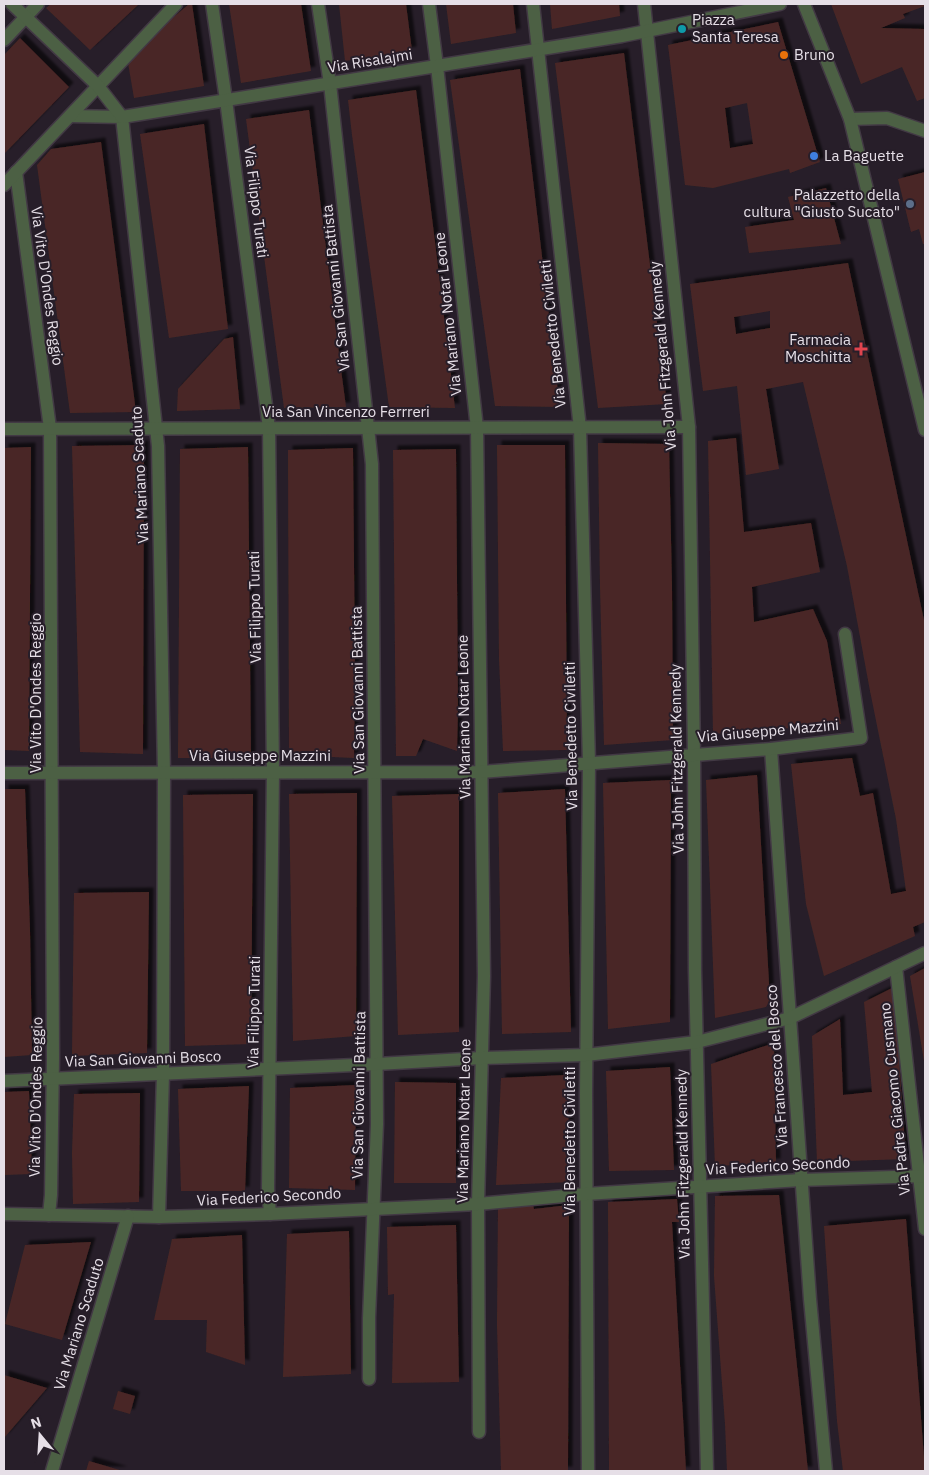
<svg xmlns="http://www.w3.org/2000/svg" width="929" height="1475" font-family="'IBM Plex Sans',sans-serif">
  <defs>
    <filter id="shadow"><feDropShadow dx="4.5" dy="-4.5" stdDeviation="1" flood-color="#0009"/></filter>
  </defs>
  <rect width="100%" height="100%" fill="#271e29"/>
  <g fill="#492725" fill-rule="evenodd" filter="url(#shadow)">
    <path d="M 51,4 L 139,4 L 90,50 L 46,8 Z"/>
    <path d="M 189,4 L 192,4 L 204,86 L 134,98 L 127,57 Z"/>
    <path d="M 229,4 L 301,4 L 311,71 L 241,83 Z"/>
    <path d="M 339,4 L 406,4 L 412,51 L 345,61 Z"/>
    <path d="M 446,4 L 513,4 L 516,33 L 451,44 Z"/>
    <path d="M 550,4 L 619,4 L 620,16 L 552,29 Z"/>
    <path d="M 831,4 L 924,4 L 925,6 L 903,14 L 905,18 L 881,28 L 925,29 L 925,98 L 917,101 L 902,67 L 861,84 Z"/>
    <path d="M 778,22 L 820,162 L 790,173 L 789,169 L 713,188 L 685,185 L 668,45 ZM 747,103 L 753,144 L 730,148 L 725,108 Z"/>
    <path d="M 20,38 L 69,87 L 4,154 L 4,55 Z"/>
    <path d="M 624,53 L 667,404 L 598,408 L 555,63 Z"/>
    <path d="M 520,69 L 557,384 L 560,407 L 495,406 L 450,80 Z"/>
    <path d="M 416,90 L 435,242 L 455,408 L 389,407 L 352,135 L 348,100 Z"/>
    <path d="M 309,110 L 340,362 L 346,407 L 284,408 L 246,119 Z"/>
    <path d="M 204,124 L 228,329 L 169,338 L 140,134 Z"/>
    <path d="M 101,142 L 136,412 L 70,413 L 37,165 L 51,149 Z"/>
    <path d="M 925,172 L 925,244 L 923,244 L 919,229 L 911,232 L 898,179 Z"/>
    <path d="M 826,188 L 841,244 L 749,253 L 745,227 L 794,220 L 788,197 Z"/>
    <path d="M 848,263 L 925,625 L 925,922 L 913,927 L 915,936 L 824,976 L 806,904 L 791,764 L 852,758 L 860,796 L 873,793 L 891,894 L 906,891 L 896,819 L 870,691 L 847,566 L 803,382 L 766,389 L 779,469 L 746,475 L 737,386 L 703,391 L 690,284 ZM 770,311 L 770,328 L 736,334 L 734,317 Z"/>
    <path d="M 233,337 L 240,409 L 177,411 L 178,389 L 224,339 Z"/>
    <path d="M 736,438 L 744,532 L 811,523 L 820,572 L 752,587 L 754,622 L 813,609 L 827,641 L 841,724 L 713,734 L 708,441 Z"/>
    <path d="M 598,443 L 669,444 L 672,586 L 673,740 L 604,745 L 600,586 Z"/>
    <path d="M 144,445 L 143,754 L 80,752 L 72,446 Z"/>
    <path d="M 497,445 L 565,445 L 567,750 L 503,751 L 499,659 Z"/>
    <path d="M 31,447 L 29,751 L 4,750 L 4,448 Z"/>
    <path d="M 248,447 L 251,758 L 178,758 L 180,449 Z"/>
    <path d="M 353,448 L 355,678 L 354,758 L 289,755 L 288,450 Z"/>
    <path d="M 456,449 L 458,709 L 457,751 L 423,739 L 416,756 L 396,756 L 393,450 Z"/>
    <path d="M 757,775 L 770,1000 L 766,1007 L 715,1018 L 706,780 Z"/>
    <path d="M 671,780 L 670,1022 L 608,1029 L 603,783 Z"/>
    <path d="M 4,789 L 25,789 L 30,930 L 32,1055 L 4,1057 Z"/>
    <path d="M 565,789 L 571,1032 L 502,1034 L 498,793 Z"/>
    <path d="M 357,793 L 356,1036 L 293,1041 L 289,794 Z"/>
    <path d="M 253,794 L 251,1044 L 185,1046 L 183,795 Z"/>
    <path d="M 459,794 L 459,1032 L 398,1035 L 392,796 Z"/>
    <path d="M 149,892 L 147,1053 L 72,1056 L 74,893 Z"/>
    <path d="M 925,968 L 925,1060 L 924,1061 L 910,976 Z"/>
    <path d="M 894,987 L 906,1159 L 817,1162 L 812,1036 L 840,1019 L 843,1095 L 872,1092 L 864,1002 Z"/>
    <path d="M 774,1043 L 776,1163 L 715,1166 L 711,1064 Z"/>
    <path d="M 670,1067 L 674,1170 L 609,1171 L 606,1071 Z"/>
    <path d="M 566,1075 L 572,1182 L 496,1185 L 501,1078 Z"/>
    <path d="M 395,1082 L 456,1083 L 456,1183 L 394,1183 Z"/>
    <path d="M 356,1085 L 355,1190 L 289,1188 L 290,1088 Z"/>
    <path d="M 249,1086 L 245,1191 L 181,1191 L 178,1089 Z"/>
    <path d="M 29,1091 L 32,1174 L 4,1175 L 4,1092 Z"/>
    <path d="M 140,1093 L 139,1202 L 73,1204 L 72,1153 L 74,1094 Z"/>
    <path d="M 779,1195 L 808,1471 L 727,1471 L 725,1424 L 714,1276 L 715,1196 Z"/>
    <path d="M 677,1199 L 679,1222 L 672,1222 L 686,1471 L 609,1471 L 608,1202 Z"/>
    <path d="M 532,1201 L 534,1209 L 569,1205 L 568,1471 L 501,1471 L 497,1325 L 498,1206 Z"/>
    <path d="M 906,1219 L 925,1471 L 843,1471 L 837,1421 L 824,1226 Z"/>
    <path d="M 456,1225 L 459,1382 L 392,1383 L 394,1294 L 388,1295 L 387,1227 Z"/>
    <path d="M 349,1231 L 351,1374 L 283,1377 L 287,1234 Z"/>
    <path d="M 242,1235 L 245,1365 L 206,1352 L 207,1320 L 154,1320 L 172,1239 Z"/>
    <path d="M 91,1242 L 62,1340 L 5,1324 L 25,1245 Z"/>
    <path d="M 4,1375 L 47,1388 L 4,1438 Z"/>
    <path d="M 118,1391 L 135,1396 L 130,1414 L 113,1409 Z"/>
    <path d="M 89,1461 L 123,1471 L 86,1471 Z"/>
  </g>
  <g fill="none" stroke-linecap="round" stroke-linejoin="round">
    <defs>
      <g id="minor">
        <path d="M 212,4 L 226,100 L 269,428 L 273,772 L 268,1189 L 270,1214"/>
        <path d="M 318,4 L 330,84 L 372,464 L 377,1124 L 369,1318 L 369,1379"/>
        <path d="M 429,4 L 437,66 L 477,428 L 484,976 L 478,1204 L 479,1432"/>
        <path d="M 533,4 L 580,428 L 589,762 L 586,1094 L 588,1471"/>
        <path d="M 644,4 L 689,427 L 694,754 L 695,971 L 707,1471"/>
        <path d="M 4,40 L 38,4"/>
        <path d="M 70,116 L 122,117 L 158,446 L 164,773 L 163,1074 L 159,1217"/>
        <path d="M 850,119 L 887,118 L 925,131"/>
        <path d="M 16,172 L 50,428 L 53,1058 L 51,1195 L 49,1215"/>
        <path d="M 4,185 L 176,4"/>
        <path d="M 4,429 L 689,427"/>
        <path d="M 771,749 L 810,1299 L 826,1471"/>
        <path d="M 4,773 L 481,772 L 771,749 L 861,738 L 845,634"/>
        <path d="M 896,967 L 925,1229"/>
        <path d="M 4,1081 L 377,1064 L 482,1058 L 586,1055 L 697,1042 L 790,1018 L 925,953"/>
        <path d="M 4,1214 L 159,1217 L 270,1214 L 478,1204 L 586,1194 L 801,1180 L 925,1176"/>
        <path d="M 52,1471 L 128,1216"/>
      </g>
      <g id="tertiary">
        <path d="M 12,4 L 98,86 L 122,117 L 622,36 L 780,4"/>
        <path d="M 804,4 L 850,119 L 925,430"/>
      </g>
    </defs>
    <use href="#minor" stroke="#423944" stroke-width="15"/>
    <use href="#tertiary" stroke="#423944" stroke-width="15"/>
    <use href="#minor" stroke="#4c6044" stroke-width="12"/>
    <use href="#tertiary" stroke="#4c6044" stroke-width="12"/>
  </g>
  <circle fill="#0f9aa8" stroke="#271e29" stroke-width="2" cx="682" cy="29" r="5"/>
  <circle fill="#e8710a" stroke="#271e29" stroke-width="2" cx="784" cy="55" r="5"/>
  <circle fill="#3f7fe0" stroke="#271e29" stroke-width="2" cx="814" cy="156" r="5"/>
  <circle fill="#5c6f8a" stroke="#271e29" stroke-width="2" cx="910" cy="204" r="5"/>
  <path fill="#e0444e" stroke="#271e29" stroke-width="2" d="M858.5 341.5h5v5h5v5h-5v5h-5v-5h-5v-5h5z"/>
  <g text-anchor="middle" stroke-width="4" stroke-linejoin="round" paint-order="stroke">
    <g font-size="15" fill="#e6dfe7" stroke="#271e29" text-anchor="start">
      <text x="692" y="25">Piazza<tspan x="692" dy="17">Santa Teresa</tspan></text>
      <text x="794" y="60">Bruno</text>
      <text x="824" y="161">La Baguette</text>
      <text x="900" y="200" text-anchor="end">Palazzetto della<tspan x="900" dy="17">cultura "Giusto Sucato"</tspan></text>
      <text x="851" y="345" text-anchor="end">Farmacia<tspan x="851" dy="17">Moschitta</tspan></text>
    </g>
    <g font-size="15" fill="#e6dfe7" stroke="#271e29">
      <text transform="translate(370 61) rotate(-9)" y="5">Via Risalajmi</text>
      <text transform="translate(256 202) rotate(83)" y="5">Via Filippo Turati</text>
      <text transform="translate(47 286) rotate(82)" y="5">Via Vito D'Ondes Reggio</text>
      <text transform="translate(336 288) rotate(-96)" y="5">Via San Giovanni Battista</text>
      <text transform="translate(448 314) rotate(-96)" y="5">Via Mariano Notar Leone</text>
      <text transform="translate(553 334) rotate(-96)" y="5">Via Benedetto Civiletti</text>
      <text transform="translate(663 356) rotate(-95)" y="5">Via John Fitzgerald Kennedy</text>
      <text x="346" y="417">Via San Vincenzo Ferrreri</text>
      <text transform="translate(140 475) rotate(-93)" y="5">Via Mariano Scaduto</text>
      <text transform="translate(255 607) rotate(-91)" y="5">Via Filippo Turati</text>
      <text transform="translate(358 690) rotate(-91)" y="5">Via San Giovanni Battista</text>
      <text transform="translate(36 693) rotate(-90)" y="5">Via Vito D'Ondes Reggio</text>
      <text transform="translate(464 717) rotate(-91)" y="5">Via Mariano Notar Leone</text>
      <text transform="translate(768 731) rotate(-5)" y="5">Via Giuseppe Mazzini</text>
      <text transform="translate(571 736) rotate(-91)" y="5">Via Benedetto Civiletti</text>
      <text x="260" y="761">Via Giuseppe Mazzini</text>
      <text transform="translate(677 759) rotate(-91)" y="5">Via John Fitzgerald Kennedy</text>
      <text transform="translate(254 1012) rotate(-89)" y="5">Via Filippo Turati</text>
      <text transform="translate(143 1059) rotate(-2)" y="5">Via San Giovanni Bosco</text>
      <text transform="translate(777 1066) rotate(-94)" y="5">Via Francesco del Bosco</text>
      <text transform="translate(359 1095) rotate(-89)" y="5">Via San Giovanni Battista</text>
      <text transform="translate(36 1097) rotate(-89)" y="5">Via Vito D'Ondes Reggio</text>
      <text transform="translate(895 1099) rotate(-96)" y="5">Via Padre Giacomo Cusmano</text>
      <text transform="translate(464 1121) rotate(-89)" y="5">Via Mariano Notar Leone</text>
      <text transform="translate(570 1141) rotate(-90)" y="5">Via Benedetto Civiletti</text>
      <text transform="translate(683 1164) rotate(-91)" y="5">Via John Fitzgerald Kennedy</text>
      <text transform="translate(778 1166) rotate(-3)" y="5">Via Federico Secondo</text>
      <text transform="translate(269 1197) rotate(-3)" y="5">Via Federico Secondo</text>
      <text transform="translate(79 1324) rotate(-73)" y="5">Via Mariano Scaduto</text>
    </g>
  </g>
  <rect width="929" height="1475" fill="none" stroke="#e6dfe7" stroke-width="10"/>
  <g transform="translate(40 1435) rotate(342)" stroke="#271e29" stroke-width="4" paint-order="stroke">
  <path d="M0-4L9 19L0 12L-9 19Z" fill="#e6dfe7"/>
  <text y="-8" font-size="14" font-weight="bold" text-anchor="middle" fill="#e6dfe7">N</text>
  </g>
</svg>
